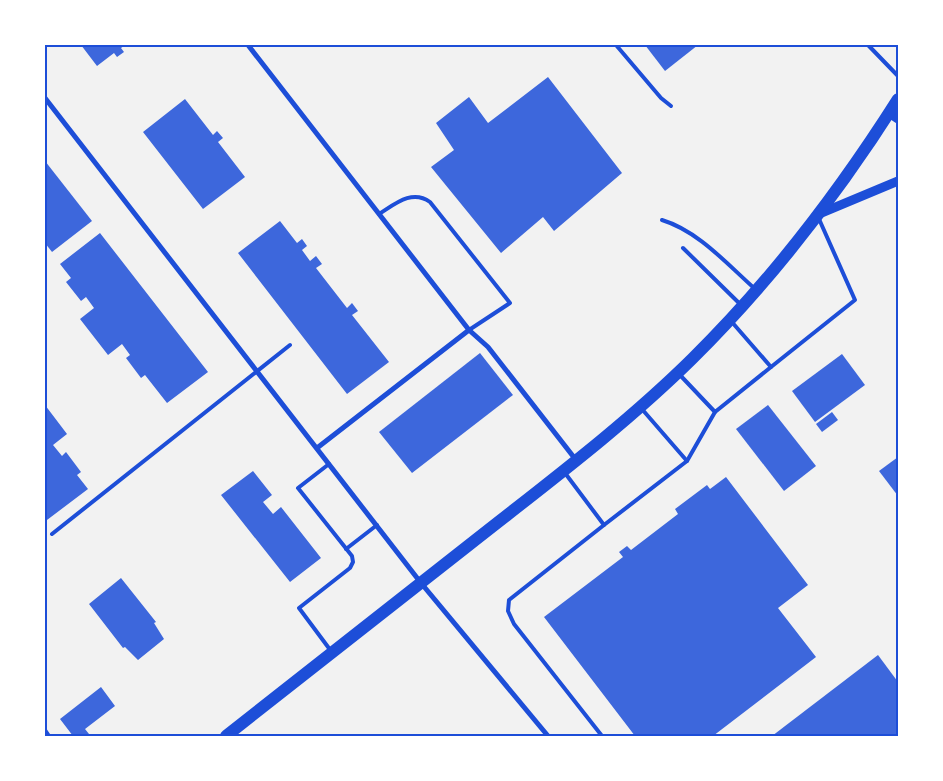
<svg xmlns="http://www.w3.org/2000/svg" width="943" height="781" font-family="Commissioner,sans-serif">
  <rect width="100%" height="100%" fill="#f2f2f2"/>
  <g fill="#3d67dc">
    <path d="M 81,45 L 125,45 L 121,48 L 124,52 L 117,57 L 114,53 L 97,66 Z"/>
    <path d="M 645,45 L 698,45 L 665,71 Z"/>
    <path d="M 548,77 L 622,173 L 554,231 L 543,217 L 501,253 L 431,167 L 454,150 L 436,123 L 469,97 L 488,123 Z"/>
    <path d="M 185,99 L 213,135 L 217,131 L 223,138 L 218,142 L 245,177 L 203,209 L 143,132 Z"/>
    <path d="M 45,161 L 92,221 L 52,252 L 45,243 Z"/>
    <path d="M 280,221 L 297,243 L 302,239 L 307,246 L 302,250 L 310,261 L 316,256 L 322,264 L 316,268 L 347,308 L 352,303 L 358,311 L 352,315 L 389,362 L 347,394 L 238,253 Z"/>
    <path d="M 100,233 L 208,372 L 167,403 L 145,375 L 141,378 L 126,358 L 130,355 L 122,344 L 108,355 L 80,319 L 94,308 L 86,297 L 81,301 L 66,282 L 71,278 L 60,264 Z"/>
    <path d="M 480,353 L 513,395 L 412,473 L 379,432 Z"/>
    <path d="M 842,354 L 865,385 L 815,422 L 792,391 Z"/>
    <path d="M 45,405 L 67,434 L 53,445 L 62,456 L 66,452 L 81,472 L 77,475 L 88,489 L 47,520 L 45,518 Z"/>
    <path d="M 768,405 L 816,466 L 784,491 L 736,429 Z"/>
    <path d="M 832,412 L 838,420 L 822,432 L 816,424 Z"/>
    <path d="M 898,457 L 898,496 L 879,471 Z"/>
    <path d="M 253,471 L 272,495 L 263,502 L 273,514 L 281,507 L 321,558 L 290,582 L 221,495 Z"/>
    <path d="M 726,477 L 808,585 L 778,608 L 816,657 L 713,736 L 635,736 L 544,617 L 623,557 L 619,552 L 627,546 L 631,550 L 678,514 L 675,509 L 707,485 L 710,489 Z"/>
    <path d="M 121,578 L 156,622 L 154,623 L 164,639 L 138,660 L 125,647 L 123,648 L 89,604 Z"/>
    <path d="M 878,655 L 898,682 L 898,736 L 772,736 Z"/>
    <path d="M 101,687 L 115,706 L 85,729 L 89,734 L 86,736 L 73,736 L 60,719 Z"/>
  </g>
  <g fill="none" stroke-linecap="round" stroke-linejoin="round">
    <g stroke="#1d4ed8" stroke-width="4">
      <path d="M 616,45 L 661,98 L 671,106"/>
      <path d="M 868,45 L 898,76"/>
      <path d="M 379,214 C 395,204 412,189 430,202 L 510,303 L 469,330"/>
      <path d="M 662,220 C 698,231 726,263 754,288"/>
      <path d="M 683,248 L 740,304"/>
      <path d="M 731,321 L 771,367 L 855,300 L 819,219"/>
      <path d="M 679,374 L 715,412 L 771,367"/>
      <path d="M 687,461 L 715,412"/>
      <path d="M 329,464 L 298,488 L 352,556 L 353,562 L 350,568 L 299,608 L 331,651"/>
      <path d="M 565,473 L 604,525 L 687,461 L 641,408"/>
      <path d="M 52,534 L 290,345"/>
      <path d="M 346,549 L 377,525"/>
      <path d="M 45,730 L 49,736"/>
      <path d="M 602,736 L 514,624 L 508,611 L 509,600 L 604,525"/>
    </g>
    <g stroke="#1d4ed8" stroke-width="5">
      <path d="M 248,45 L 469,330 L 488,347 L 576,460"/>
      <path d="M 45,98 L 421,583 L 548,736"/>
      <path d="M 317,448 L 469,330"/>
    </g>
    <g stroke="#1d4ed8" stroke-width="9">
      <path d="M 889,113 L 898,119"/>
      <path d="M 819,214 L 898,181"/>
    </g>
    <path stroke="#1d4ed8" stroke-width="12" d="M 226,736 C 307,672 388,608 469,545 C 545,485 623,427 692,359 C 770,282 839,192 898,99"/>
  </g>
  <rect width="943" height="781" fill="none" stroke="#ffffff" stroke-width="92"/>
  <rect x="46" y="46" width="851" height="689" fill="none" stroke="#1d4ed8" stroke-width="2"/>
</svg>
